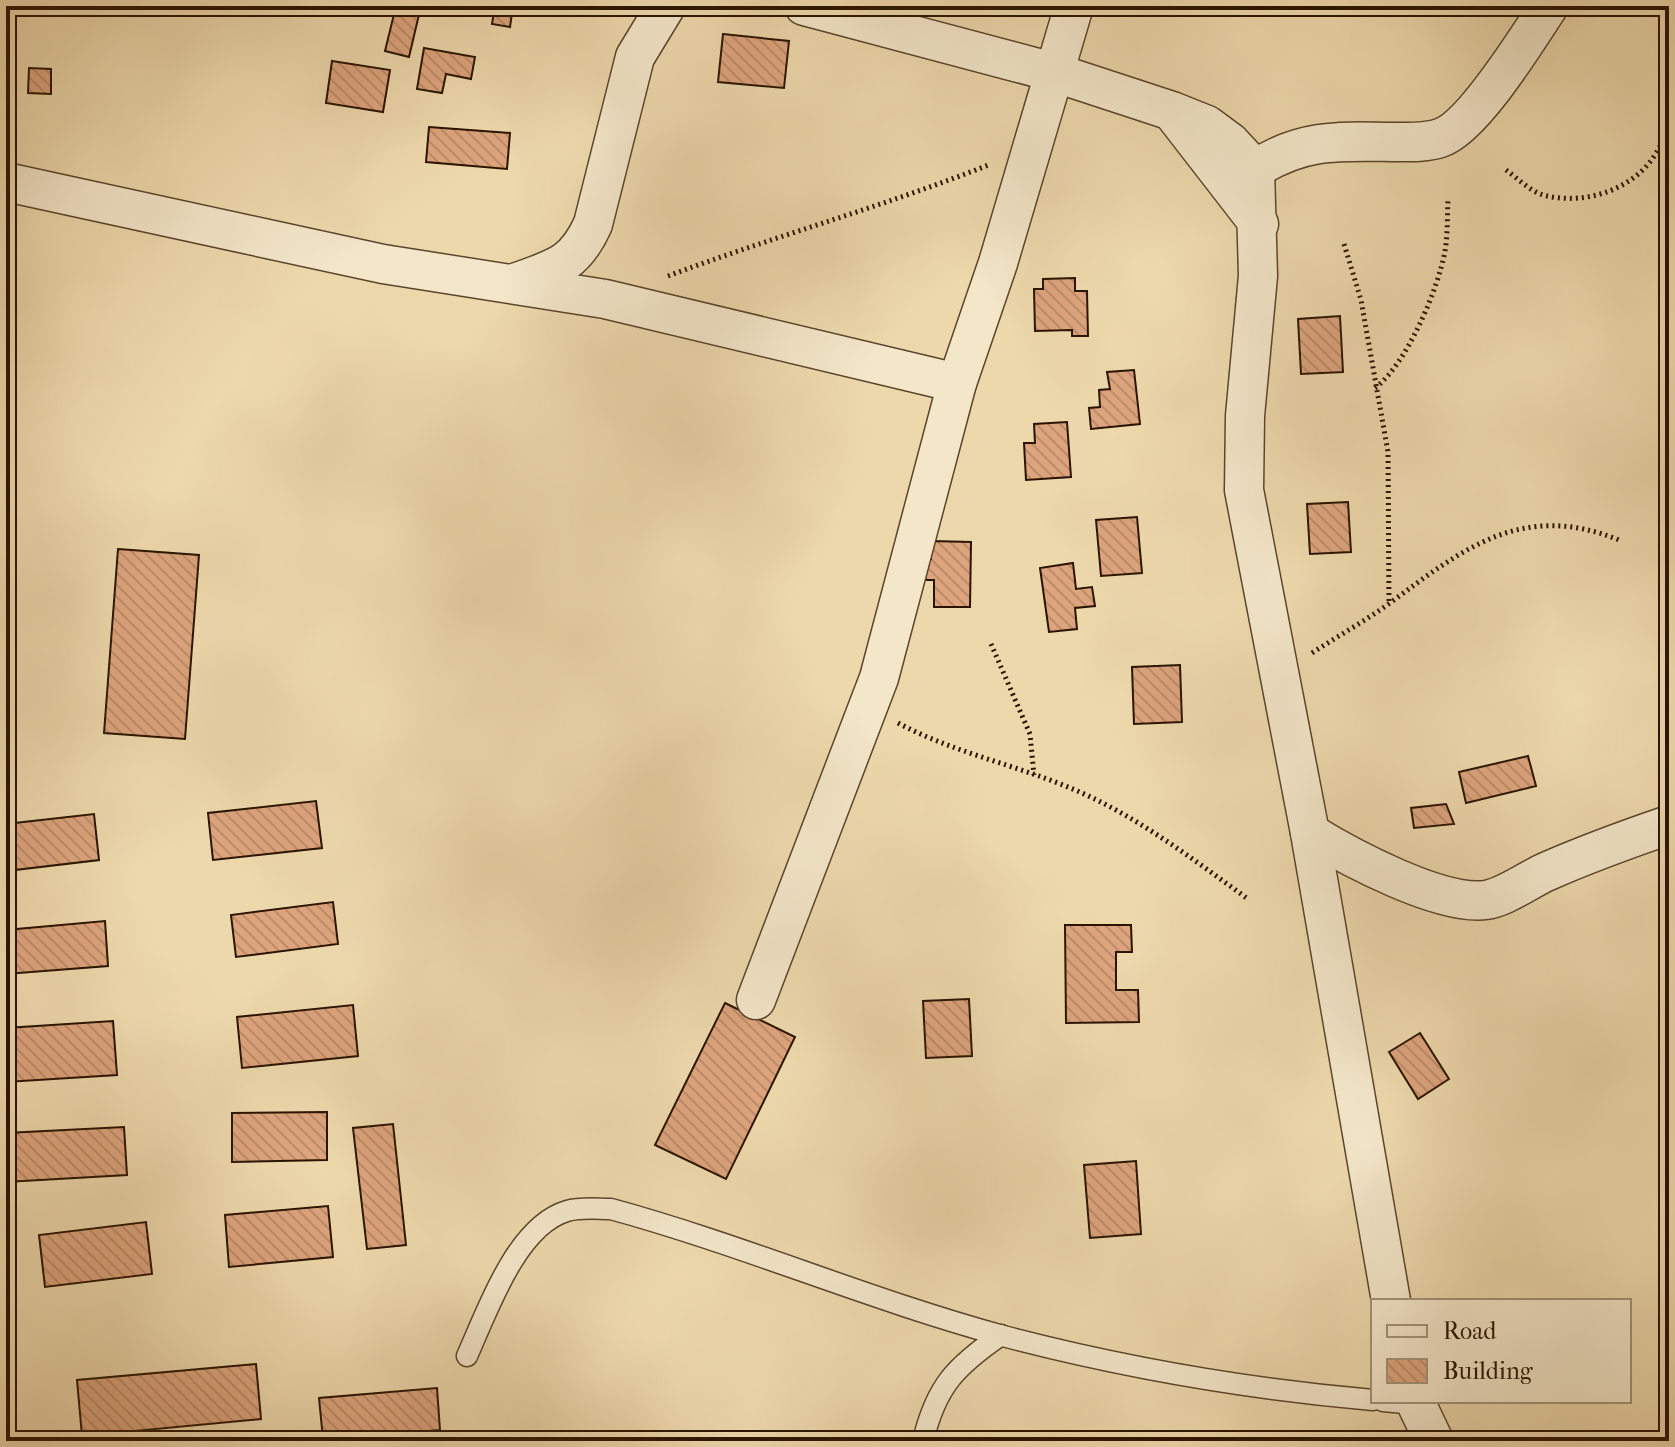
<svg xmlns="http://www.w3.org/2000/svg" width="1675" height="1447" font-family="'IM FELL French Canon',serif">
  <defs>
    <pattern id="building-back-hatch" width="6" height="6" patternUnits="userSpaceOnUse" patternTransform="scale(2)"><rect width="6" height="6" fill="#dda47d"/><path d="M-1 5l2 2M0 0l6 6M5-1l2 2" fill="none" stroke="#be8c6a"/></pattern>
  </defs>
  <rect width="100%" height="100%" fill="#edd8ac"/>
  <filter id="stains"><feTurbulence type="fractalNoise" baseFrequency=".0025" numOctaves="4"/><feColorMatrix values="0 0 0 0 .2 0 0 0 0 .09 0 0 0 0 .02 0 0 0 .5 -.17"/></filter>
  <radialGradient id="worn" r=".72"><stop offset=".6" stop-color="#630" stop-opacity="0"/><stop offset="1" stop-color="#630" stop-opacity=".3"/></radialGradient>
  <g fill="url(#building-back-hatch)" stroke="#2a1400" stroke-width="2">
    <path d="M 396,6 L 421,6 L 409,57 L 385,51 Z"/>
    <path d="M 495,6 L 513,6 L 510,27 L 492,24 Z"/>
    <path d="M 723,34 L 789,41 L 784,88 L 718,82 Z"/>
    <path d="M 424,48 L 475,57 L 471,79 L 446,74 L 442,93 L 417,89 Z"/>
    <path d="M 332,61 L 390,70 L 383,112 L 326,103 Z"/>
    <path d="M 29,68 L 51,69 L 51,94 L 28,93 Z"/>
    <path d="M 429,127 L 510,133 L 507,169 L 426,162 Z"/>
    <path d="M 1075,278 L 1075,291 L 1087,291 L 1088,336 L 1072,336 L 1072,330 L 1035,331 L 1034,289 L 1043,289 L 1043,279 Z"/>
    <path d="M 1340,316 L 1343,372 L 1301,374 L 1298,319 Z"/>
    <path d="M 1134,370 L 1140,424 L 1091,429 L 1089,408 L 1100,407 L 1099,390 L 1110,389 L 1107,372 Z"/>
    <path d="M 1067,422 L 1071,477 L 1026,480 L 1024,443 L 1035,443 L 1034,424 Z"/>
    <path d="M 1348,502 L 1351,552 L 1310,554 L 1307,504 Z"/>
    <path d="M 1137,517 L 1142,573 L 1101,576 L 1096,520 Z"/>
    <path d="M 931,541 L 971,542 L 970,607 L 934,607 L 934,580 L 917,580 L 917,559 L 931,559 Z"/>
    <path d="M 118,549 L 199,555 L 185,739 L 104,733 Z"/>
    <path d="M 1073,563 L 1076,589 L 1092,587 L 1095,606 L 1075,608 L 1077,629 L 1049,632 L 1040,568 Z"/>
    <path d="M 1180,665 L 1182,722 L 1134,724 L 1132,667 Z"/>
    <path d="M 1528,756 L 1536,786 L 1466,803 L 1459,772 Z"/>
    <path d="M 316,801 L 322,848 L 213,860 L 208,813 Z"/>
    <path d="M 1446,804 L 1454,824 L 1414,828 L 1411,808 Z"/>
    <path d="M 94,814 L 99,860 L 6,871 L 6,824 Z"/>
    <path d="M 333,902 L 338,944 L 236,957 L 231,915 Z"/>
    <path d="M 105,921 L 108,966 L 6,974 L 6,930 Z"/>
    <path d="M 1065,925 L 1131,925 L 1132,952 L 1116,952 L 1116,990 L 1138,990 L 1139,1022 L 1066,1023 Z"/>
    <path d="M 969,999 L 972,1056 L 926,1058 L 923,1001 Z"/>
    <path d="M 725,1003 L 795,1037 L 726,1179 L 655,1145 Z"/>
    <path d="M 353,1005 L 358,1056 L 242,1068 L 237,1017 Z"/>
    <path d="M 113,1021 L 117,1075 L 6,1082 L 6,1028 Z"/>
    <path d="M 1420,1033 L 1449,1079 L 1418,1099 L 1389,1052 Z"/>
    <path d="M 327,1112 L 327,1160 L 232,1162 L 232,1113 Z"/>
    <path d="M 393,1124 L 406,1245 L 367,1249 L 353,1128 Z"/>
    <path d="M 124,1127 L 127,1175 L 6,1182 L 6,1133 Z"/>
    <path d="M 1136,1161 L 1141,1234 L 1090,1238 L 1084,1165 Z"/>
    <path d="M 328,1206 L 333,1257 L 229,1267 L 225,1215 Z"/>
    <path d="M 146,1222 L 152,1274 L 45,1287 L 39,1235 Z"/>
    <path d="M 256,1364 L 261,1419 L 82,1436 L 77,1380 Z"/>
    <path d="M 437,1388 L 440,1430 L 417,1432 L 418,1441 L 396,1441 L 395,1433 L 323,1439 L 319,1398 Z"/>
  </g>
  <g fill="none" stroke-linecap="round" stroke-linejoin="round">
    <defs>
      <g id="lane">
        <path d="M 467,1356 C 487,1312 516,1226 567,1211 C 581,1207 597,1209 611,1209 C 743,1245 870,1300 1003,1336 C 1125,1368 1248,1389 1373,1400"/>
        <path d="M 1383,1401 L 1416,1404"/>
        <path d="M 923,1441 C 936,1386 956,1366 1001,1335"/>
      </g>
      <g id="street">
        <path d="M 804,6 L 1053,72 L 1172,111 L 1207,125 L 1230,142 L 1255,169 L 1258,276 L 1245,416 L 1244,490 L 1310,833 L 1391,1301"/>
        <path d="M 1173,113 L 1259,224"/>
        <path d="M 1255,169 C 1302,139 1337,141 1391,142 C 1406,142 1426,143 1440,138 C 1473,128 1529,36 1549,6"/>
        <path d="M 6,182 L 383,264 L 605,299 L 957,383"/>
        <path d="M 517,282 C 557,268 575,264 593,224 L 635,57 L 666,6"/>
        <path d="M 1310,833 C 1349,857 1440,906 1486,900 C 1506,897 1529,879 1548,871 C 1587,854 1628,839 1669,825"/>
        <path d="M 756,1000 L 879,678 L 957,383 L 998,263 L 1074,6"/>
        <path d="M 1415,1401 L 1434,1441"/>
      </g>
    </defs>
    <use href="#lane" stroke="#5b452b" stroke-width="23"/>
    <use href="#street" stroke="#5b452b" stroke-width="41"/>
    <g stroke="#2a1400" stroke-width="5" stroke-dasharray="2 4" stroke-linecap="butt">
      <path d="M 1506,170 C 1517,178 1530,191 1543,195 C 1584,206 1636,190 1658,150 C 1663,142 1666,130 1669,121"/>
      <path d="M 1344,244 L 1361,300 L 1388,452 L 1389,604"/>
      <path d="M 668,276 C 775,236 885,206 991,164"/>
      <path d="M 1375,388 C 1406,365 1438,290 1445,251 C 1448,234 1447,217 1448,200"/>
      <path d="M 991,644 L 1030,734 L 1034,775"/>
      <path d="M 1312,653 C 1338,636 1365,621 1390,603 C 1464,548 1523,501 1619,540"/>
      <path d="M 898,723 C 956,754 1022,766 1082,793 C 1142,820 1194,860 1248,899"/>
    </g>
    <use href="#lane" stroke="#f3e6c9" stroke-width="20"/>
    <use href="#street" stroke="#f3e6c9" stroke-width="38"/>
  </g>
  <rect width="1675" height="1447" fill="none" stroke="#edd8ac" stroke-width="32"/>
  <rect x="8" y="8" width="1659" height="1431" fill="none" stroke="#2a1400" stroke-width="4"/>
  <rect x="16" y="16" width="1643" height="1415" fill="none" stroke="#2a1400" stroke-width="2"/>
  <rect x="1371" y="1299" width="260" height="104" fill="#f3e6c9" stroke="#a39279" stroke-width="2"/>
  <rect x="1387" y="1325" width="40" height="12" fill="#f3e6c9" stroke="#a39279" stroke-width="2"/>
  <text x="1443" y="1339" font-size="24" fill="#2a1400">Road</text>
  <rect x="1387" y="1359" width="40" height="24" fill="url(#building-back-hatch)" stroke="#a39279" stroke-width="2"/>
  <text x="1443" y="1379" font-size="24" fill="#2a1400">Building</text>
  <rect width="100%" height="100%" filter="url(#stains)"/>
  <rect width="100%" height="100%" fill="url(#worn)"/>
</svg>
